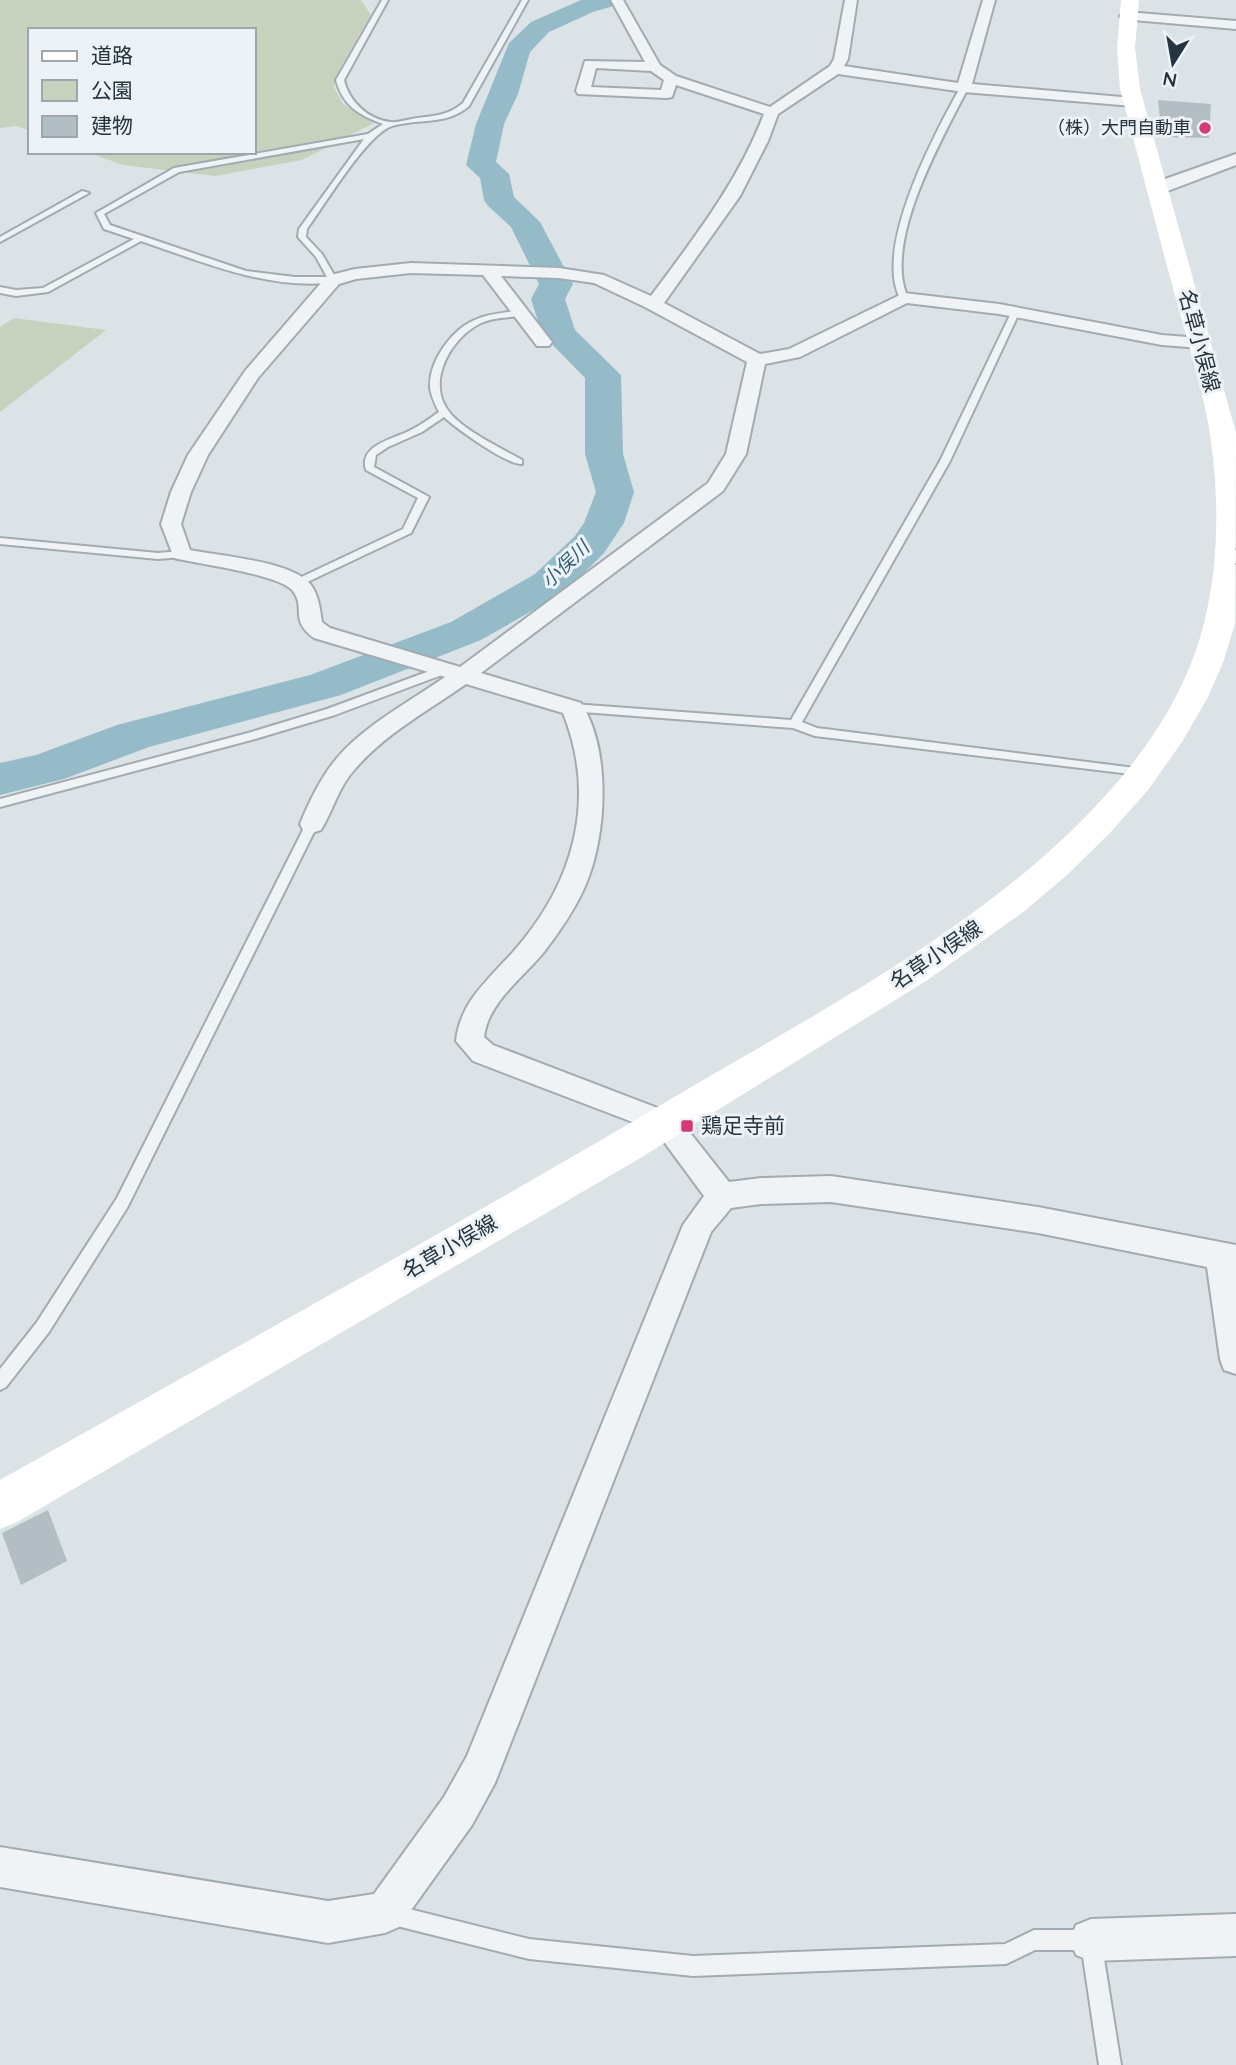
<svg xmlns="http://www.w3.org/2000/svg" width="1236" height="2065" font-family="Quicksand,'Noto Sans JP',sans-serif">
  <rect width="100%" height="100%" fill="#dce3e7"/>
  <g fill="#c7d1bd">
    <path d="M 0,0 L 361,0 L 371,15 L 340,68 L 334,87 L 343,104 L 374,123 L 302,160 L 215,176 L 123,165 L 87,152 L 254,152 L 254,30 L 30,30 L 30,131 L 17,126 L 0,128 Z"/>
    <path d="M 14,318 L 106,330 L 0,412 L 0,327 Z"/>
  </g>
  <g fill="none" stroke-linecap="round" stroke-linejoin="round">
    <path fill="#95bbc9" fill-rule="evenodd" d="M 581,0 L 620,0 L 617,5 L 593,12 L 549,32 L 530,52 L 518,94 L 504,124 L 496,162 L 509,174 L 514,197 L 540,222 L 573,284 L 565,299 L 575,330 L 621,375 L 623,454 L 634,492 L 624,523 L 604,553 L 565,592 L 481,640 L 341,695 L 149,747 L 64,779 L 0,795 L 0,763 L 36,755 L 117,725 L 310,675 L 451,622 L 535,574 L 575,536 L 584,523 L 596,492 L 585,454 L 585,378 L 542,334 L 531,299 L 539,284 L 511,227 L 488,206 L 484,200 L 480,178 L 466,165 L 476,124 L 509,43 L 531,22 Z"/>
  </g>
  <g fill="#b3bdc4">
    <path d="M 1158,100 L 1211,104 L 1209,138 L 1162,137 Z"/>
    <path d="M 48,1510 L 67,1561 L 21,1585 L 2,1533 Z"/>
  </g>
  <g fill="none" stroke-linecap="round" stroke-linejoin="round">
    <defs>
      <g id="service">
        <path d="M 382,0 L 388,0 L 344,80 C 349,101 367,119 390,122 C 398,123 409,119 417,118 C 435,116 449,115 463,103 L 522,0 L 528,0 L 469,106 C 446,126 419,118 392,126 C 367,134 324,206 307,229 L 306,237 L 322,254 L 337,280 L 336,282 C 269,291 203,262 141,241 L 48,292 L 16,296 L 0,293 L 0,287 L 16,290 L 43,288 L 134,239 L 104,229 L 96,213 L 174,168 L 368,134 L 383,124 C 359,115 343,106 336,80 ZM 364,139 L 299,229 L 298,237 L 316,257 L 327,277 L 295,277 L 246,271 L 110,225 L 104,214 L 179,172 Z"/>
        <path d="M 961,86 L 968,88 C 942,139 882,243 908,298 L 901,300 C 872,250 935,133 961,86 Z"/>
        <path d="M 82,191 L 89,193 L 0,242 L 0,237 Z"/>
        <path d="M 520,310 L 524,313 L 523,315 C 509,318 494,317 481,323 C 452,337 427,379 447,409 C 460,429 501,448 522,460 L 522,464 C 507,465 457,429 444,417 L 422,432 L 388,447 L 376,455 L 374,467 L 429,497 L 411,533 L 301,585 L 293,585 L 293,581 L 403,529 L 418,498 L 366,470 C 358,445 394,439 411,430 C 421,425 430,418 439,412 C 435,404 431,396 430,387 C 429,360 453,328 477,319 C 491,313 506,313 520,310 Z"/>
        <path d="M 1012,311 L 1019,313 L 950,461 L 802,722 L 817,728 L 1143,769 L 1147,770 L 1149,773 L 1147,776 L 815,736 L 793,728 L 569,711 L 569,705 L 573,704 L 791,720 L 940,461 Z"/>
        <path d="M 0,538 L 158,553 L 181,551 L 186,554 L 181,557 L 158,559 L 0,544 Z"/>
        <path d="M 443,666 L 447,667 L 447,673 L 335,715 L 255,739 L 0,807 L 0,799 L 248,733 L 327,709 Z"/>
        <path d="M 312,820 L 318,824 L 127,1208 L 49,1332 L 6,1387 L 0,1390 L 0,1369 L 37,1322 L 117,1198 L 306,824 Z"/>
        <path d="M 389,1904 L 529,1939 L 693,1956 L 1005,1944 L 1034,1930 L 1091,1930 L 1098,1933 L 1101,1940 L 1121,2065 L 1099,2065 L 1082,1950 L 1035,1950 L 1006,1964 L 693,1976 L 529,1959 L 389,1924 L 382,1921 L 379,1914 L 382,1907 Z"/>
      </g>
      <g id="minor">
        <path d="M 611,0 L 623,0 L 660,65 L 676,76 L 770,107 L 830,66 L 834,59 L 845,0 L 857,0 L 848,59 L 844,66 L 958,83 L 983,0 L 995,0 L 972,84 L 1133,98 L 1140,102 L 1133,106 L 964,92 L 838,74 L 778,114 L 768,141 L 740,196 L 664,303 L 760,354 L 789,349 L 904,293 L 999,304 L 1162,335 L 1200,338 L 1209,343 L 1200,348 L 1162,345 L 999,314 L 907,303 L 800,357 L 765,364 L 746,454 L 723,491 L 481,673 L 581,703 C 611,749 607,835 586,884 C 576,908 560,931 544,952 C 523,978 488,1002 484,1037 L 493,1045 L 676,1115 L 729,1182 L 761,1178 L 831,1176 L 1038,1207 L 1236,1245 L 1236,1374 L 1224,1370 L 1220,1359 L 1207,1267 L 1038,1233 L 831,1202 L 761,1204 L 731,1208 L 711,1232 L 495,1783 L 472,1825 L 399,1927 L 385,1933 L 328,1943 L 0,1887 L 0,1847 L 328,1901 L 374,1894 L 444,1797 L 467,1756 L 683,1225 L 704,1196 L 656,1131 L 473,1061 L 456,1041 C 460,1002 488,980 513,952 C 573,885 598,800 563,713 L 466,684 C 429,710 385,734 355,769 C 339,786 333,810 321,830 L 312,833 L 303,830 L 300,824 C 309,802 321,777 337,758 C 365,725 409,702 445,677 L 314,638 C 289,620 306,608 293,591 C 279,574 198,564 174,558 L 161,524 L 171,492 L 188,455 L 245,371 L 327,276 L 355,269 L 411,263 L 559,268 L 604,275 L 651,296 C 694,238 738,182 764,114 L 676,85 L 672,97 L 667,98 L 578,94 L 576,91 L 585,61 L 645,62 ZM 596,68 L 651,71 L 664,80 L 661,90 L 591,87 ZM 411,273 L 483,275 L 537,346 L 549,346 L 552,342 L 501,276 L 559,278 L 594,283 L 645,307 L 747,362 L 726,454 L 708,483 L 460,667 L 330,628 L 322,622 C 320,610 319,596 311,585 C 292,561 220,556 190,550 L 181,524 L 191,492 L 208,455 L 258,378 L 339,284 L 356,279 Z"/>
        <path d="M 1127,12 L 1236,21 L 1236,29 L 1122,19 L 1120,16 Z"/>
        <path d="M 1236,550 L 1236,563 L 1229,561 L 1224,556 L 1228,552 Z"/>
        <path d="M 1236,1914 L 1236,1956 L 1091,1961 L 1076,1955 L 1070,1940 L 1076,1925 L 1091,1919 Z"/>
      </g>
      <path id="tertiary" d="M 1236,154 L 1236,165 L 1165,192 L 1158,194 L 1149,188 L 1151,184 Z"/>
    </defs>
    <use href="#service" stroke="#a1abb1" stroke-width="4"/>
    <use href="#minor" stroke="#a1abb1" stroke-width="4"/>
    <use href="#tertiary" stroke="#a1abb1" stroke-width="4"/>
    <use href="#service" fill="#eff3f5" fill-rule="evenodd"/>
    <use href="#minor" fill="#eff3f5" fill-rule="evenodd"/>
    <use href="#tertiary" fill="#eff3f5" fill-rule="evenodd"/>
    <path fill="#fff" fill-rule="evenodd" d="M 1121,0 L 1139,0 L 1135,48 L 1140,89 L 1236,433 L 1235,623 L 1224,660 L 1208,697 L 1182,742 L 1148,790 L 1109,834 L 1067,875 L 1022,913 L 926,981 L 637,1160 L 17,1522 L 0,1529 L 0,1480 C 227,1352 457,1226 681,1093 C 804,1021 935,951 1043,857 C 1114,794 1181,717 1204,623 C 1220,561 1219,490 1209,428 C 1201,381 1185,334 1173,288 C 1155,222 1138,155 1120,89 L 1117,48 Z"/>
  </g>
  <g fill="#d33b75" stroke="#ecf2f5" stroke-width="2.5">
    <circle cx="1205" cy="128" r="7"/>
    <rect x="680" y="1119" width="14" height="14" rx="3.5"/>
  </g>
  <g text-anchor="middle" stroke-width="6" stroke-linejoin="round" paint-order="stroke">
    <g font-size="18" fill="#25343e" stroke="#ecf2f5" text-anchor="end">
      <text x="1191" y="134">（株）大門自動車</text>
    </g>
    <g font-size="19" font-style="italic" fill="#2e5d73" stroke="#ecf2f5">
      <text transform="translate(565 564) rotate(-44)" y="7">小俣川</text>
    </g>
    <g font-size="21" fill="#25343e" stroke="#ecf2f5">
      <text transform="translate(1199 341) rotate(75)" y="7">名草小俣線</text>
      <text transform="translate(936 955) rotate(-34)" y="7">名草小俣線</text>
      <text transform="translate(450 1247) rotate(-30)" y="7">名草小俣線</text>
    </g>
    <g font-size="21" fill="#25343e" stroke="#ecf2f5" text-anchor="start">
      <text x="701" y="1133">鶏足寺前</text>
    </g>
  </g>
  <rect x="28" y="28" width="228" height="126" fill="#ecf2f5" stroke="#9ca6ac" stroke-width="2"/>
  <rect x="42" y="51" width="35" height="10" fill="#ffffff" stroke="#9ca6ac" stroke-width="2"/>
  <text x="91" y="63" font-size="21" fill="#25343e">道路</text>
  <rect x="42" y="80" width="35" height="21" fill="#c7d1bd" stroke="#9ca6ac" stroke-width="2"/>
  <text x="91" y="98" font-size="21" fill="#25343e">公園</text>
  <rect x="42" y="116" width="35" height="21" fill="#b3bdc4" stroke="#9ca6ac" stroke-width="2"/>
  <text x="91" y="133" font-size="21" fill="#25343e">建物</text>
  <g transform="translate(1173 63) rotate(191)" stroke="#ecf2f5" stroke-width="5" paint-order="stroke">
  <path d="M0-5L12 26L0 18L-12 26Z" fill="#25343e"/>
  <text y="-10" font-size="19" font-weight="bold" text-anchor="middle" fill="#25343e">N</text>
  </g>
</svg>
